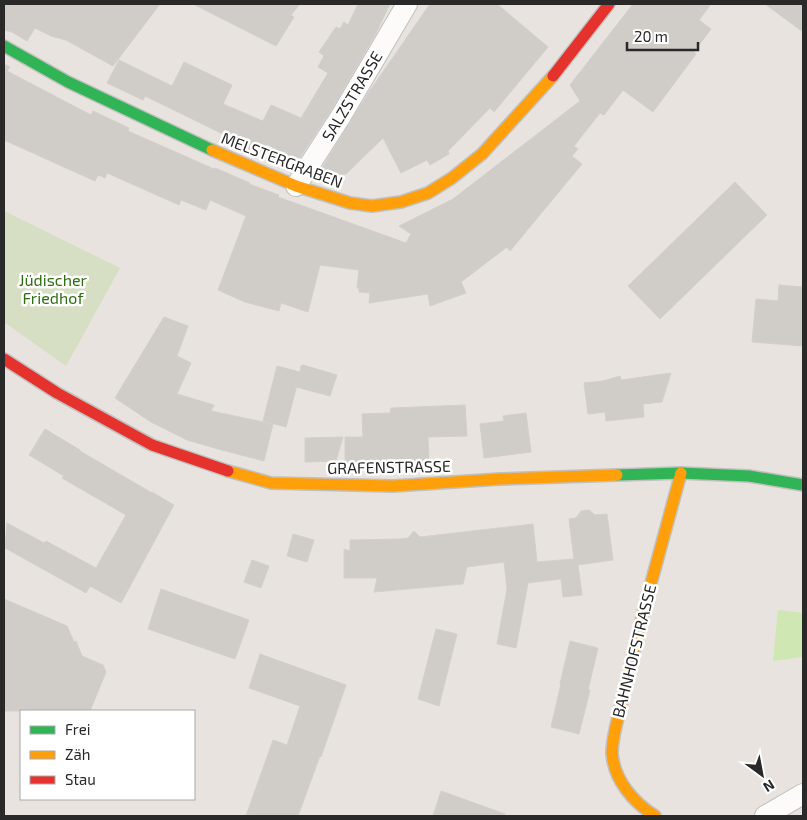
<svg xmlns="http://www.w3.org/2000/svg" width="807" height="820" font-family="'Exo 2',sans-serif">
  <rect width="100%" height="100%" fill="#e8e3de"/>
  <path fill="#cee7b3" d="M 778,610 L 803,613 L 803,657 L 773,661 Z"/>
  <path fill="#d6dec4" d="M 4,211 L 120,268 L 66,366 L 4,322 Z"/>
  <g fill="#d0cdc9" stroke="#d3cfca">
    <path d="M 4,4 L 160,4 L 113,66 L 66,40 L 51,36 L 35,28 L 27,41 L 12,32 L 4,30 Z"/>
    <path d="M 193,4 L 300,4 L 291,15 L 294,17 L 276,46 Z"/>
    <path d="M 358,4 L 390,4 L 375,35 L 331,110 L 297,162 L 267,144 L 262,155 L 228,140 L 229,137 L 145,96 L 143,100 L 107,83 L 119,60 L 172,86 L 184,62 L 232,85 L 223,104 L 263,121 L 271,105 L 301,118 L 328,73 L 318,67 L 324,56 L 319,52 L 336,27 L 340,29 L 344,22 L 348,25 Z"/>
    <path d="M 430,4 L 497,4 L 548,47 L 494,112 L 490,108 L 448,151 L 449,154 L 430,165 L 427,160 L 401,173 L 383,138 L 346,174 L 331,175 L 322,168 L 369,92 Z"/>
    <path d="M 633,4 L 711,4 L 699,20 L 711,29 L 694,52 L 696,54 L 653,112 L 623,90 L 604,115 L 600,113 L 574,146 L 578,149 L 572,156 L 582,164 L 510,251 L 507,247 L 461,282 L 466,293 L 430,306 L 428,294 L 369,303 L 370,293 L 359,292 L 359,288 L 357,288 L 359,270 L 320,265 L 308,312 L 281,303 L 279,311 L 245,302 L 218,290 L 246,216 L 210,200 L 206,210 L 181,200 L 179,205 L 107,173 L 105,178 L 98,175 L 95,181 L 4,140 L 4,64 L 10,67 L 7,71 L 91,115 L 93,111 L 129,128 L 128,131 L 214,169 L 215,168 L 250,183 L 249,184 L 279,195 L 278,197 L 406,243 L 411,234 L 399,226 L 453,199 L 580,101 L 570,85 Z"/>
    <path d="M 765,4 L 803,4 L 803,32 Z"/>
    <path d="M 735,182 L 767,215 L 660,319 L 628,286 Z"/>
    <path d="M 779,285 L 803,287 L 803,346 L 752,342 L 756,299 L 778,301 Z"/>
    <path d="M 164,317 L 188,326 L 177,356 L 191,363 L 177,394 L 214,405 L 211,411 L 273,424 L 264,461 L 218,449 L 187,440 L 151,422 L 115,398 Z"/>
    <path d="M 303,365 L 337,375 L 330,396 L 296,387 L 297,385 L 286,427 L 263,421 L 277,366 L 300,372 L 301,366 Z"/>
    <path d="M 671,373 L 662,402 L 643,404 L 644,417 L 606,421 L 605,412 L 588,414 L 584,383 L 603,381 L 620,376 L 621,380 Z"/>
    <path d="M 465,405 L 467,436 L 428,437 L 429,462 L 345,464 L 345,437 L 363,437 L 362,414 L 390,413 L 391,408 Z"/>
    <path d="M 526,413 L 531,452 L 484,458 L 480,424 L 504,421 L 503,416 Z"/>
    <path d="M 45,429 L 80,450 L 80,451 L 152,493 L 152,492 L 174,505 L 121,603 L 90,586 L 86,593 L 5,548 L 7,523 L 44,543 L 46,541 L 96,568 L 126,515 L 62,478 L 64,476 L 29,455 Z"/>
    <path d="M 343,437 L 336,461 L 305,462 L 305,438 Z"/>
    <path d="M 589,510 L 595,515 L 607,514 L 613,560 L 578,565 L 582,595 L 563,597 L 561,579 L 528,583 L 516,648 L 497,644 L 507,589 L 504,562 L 467,567 L 463,584 L 374,592 L 377,578 L 344,578 L 344,549 L 350,551 L 350,540 L 400,539 L 408,538 L 414,531 L 420,537 L 533,524 L 537,562 L 574,559 L 569,519 L 576,518 L 581,511 Z"/>
    <path d="M 293,534 L 314,540 L 307,562 L 287,556 Z"/>
    <path d="M 252,560 L 269,566 L 261,588 L 244,582 Z"/>
    <path d="M 161,589 L 249,620 L 235,659 L 148,629 Z"/>
    <path d="M 4,599 L 67,626 L 74,642 L 76,641 L 82,656 L 103,665 L 106,672 L 90,711 L 4,711 Z"/>
    <path d="M 436,629 L 457,634 L 439,706 L 418,699 Z"/>
    <path d="M 570,641 L 598,648 L 588,690 L 590,690 L 579,734 L 551,727 L 561,684 L 560,684 Z"/>
    <path d="M 260,654 L 346,685 L 321,757 L 320,756 L 298,816 L 246,816 L 273,740 L 287,745 L 300,706 L 249,688 Z"/>
    <path d="M 441,791 L 505,814 L 504,816 L 433,816 Z"/>
  </g>
  <g fill="none" stroke-linecap="round" stroke-linejoin="round">
    <defs>
      <g id="street">
        <path d="M 296,186 L 341,116 L 407,4"/>
        <path d="M 765,816 L 803,794"/>
      </g>
      <g id="fast">
        <path d="M 4,46 L 68,82 L 212,150"/>
        <path d="M 617,475 L 681,473 L 749,476 L 803,485"/>
      </g>
      <g id="slow">
        <path d="M 212,150 L 296,186 L 350,203 L 372,206 L 401,202 L 428,193 L 452,178 L 482,154 L 553,76"/>
        <path d="M 228,471 L 271,483 L 393,486 L 500,479 L 617,475"/>
        <path d="M 655,816 C 633,802 614,780 612,753 C 612,744 614,735 616,726 L 644,609 L 681,473"/>
      </g>
      <g id="jam">
        <path d="M 553,76 L 609,4"/>
        <path d="M 4,359 L 57,393 L 152,445 L 228,471"/>
      </g>
    </defs>
    <use href="#street" stroke="#c1c0c0" stroke-width="22"/>
    <use href="#fast" stroke="#c1c0c0" stroke-width="14"/>
    <use href="#slow" stroke="#c1c0c0" stroke-width="14"/>
    <use href="#jam" stroke="#c1c0c0" stroke-width="14"/>
    <use href="#street" stroke="#fcfbfa" stroke-width="20"/>
    <use href="#fast" stroke="#30b455" stroke-width="11"/>
    <use href="#slow" stroke="#ff9f0a" stroke-width="11"/>
    <use href="#jam" stroke="#e5322d" stroke-width="11"/>
  </g>
  <g text-anchor="middle" stroke-width="5" stroke-linejoin="round" paint-order="stroke">
    <g font-size="16" fill="#292929" stroke="#fff">
      <text transform="translate(352 96) rotate(-59)" y="6">SALZSTRASSE</text>
      <text transform="translate(282 160) rotate(21)" y="6">MELSTERGRABEN</text>
      <text transform="translate(389 467) rotate(-1)" y="6">GRAFENSTRASSE</text>
      <text transform="translate(634 651) rotate(-76)" y="6">BAHNHOFSTRASSE</text>
    </g>
    <g font-size="16" fill="#2f6e12" stroke="#fff">
      <text x="53" y="286">Jüdischer<tspan x="53" dy="18">Friedhof</tspan></text>
    </g>
  </g>
  <rect width="807" height="820" fill="none" stroke="#292929" stroke-width="10"/>
  <rect x="20" y="710" width="175" height="90" fill="#ffffff" stroke="#a9a9a9"/>
  <rect x="30" y="726" width="25" height="8" fill="#30b455" stroke="#a9a9a9"/>
  <text x="65" y="735" font-size="15" fill="#292929">Frei</text>
  <rect x="30" y="751" width="25" height="8" fill="#ff9f0a" stroke="#a9a9a9"/>
  <text x="65" y="760" font-size="15" fill="#292929">Zäh</text>
  <rect x="30" y="776" width="25" height="8" fill="#e5322d" stroke="#a9a9a9"/>
  <text x="65" y="785" font-size="15" fill="#292929">Stau</text>
  <g transform="translate(762 775) rotate(148)" stroke="#ffffff" stroke-width="4" paint-order="stroke">
  <path d="M0-4L9 19L0 12L-9 19Z" fill="#292929"/>
  <text y="-8" font-size="14" font-weight="bold" text-anchor="middle" fill="#292929">N</text>
  </g>
  <path d="M627 42v8h71v-8" fill="none" stroke="#292929" stroke-width="2.5"/>
  <text x="634" y="42" font-size="15" fill="#292929" stroke="#ffffff" stroke-width="4" paint-order="stroke">20 m</text>
</svg>
